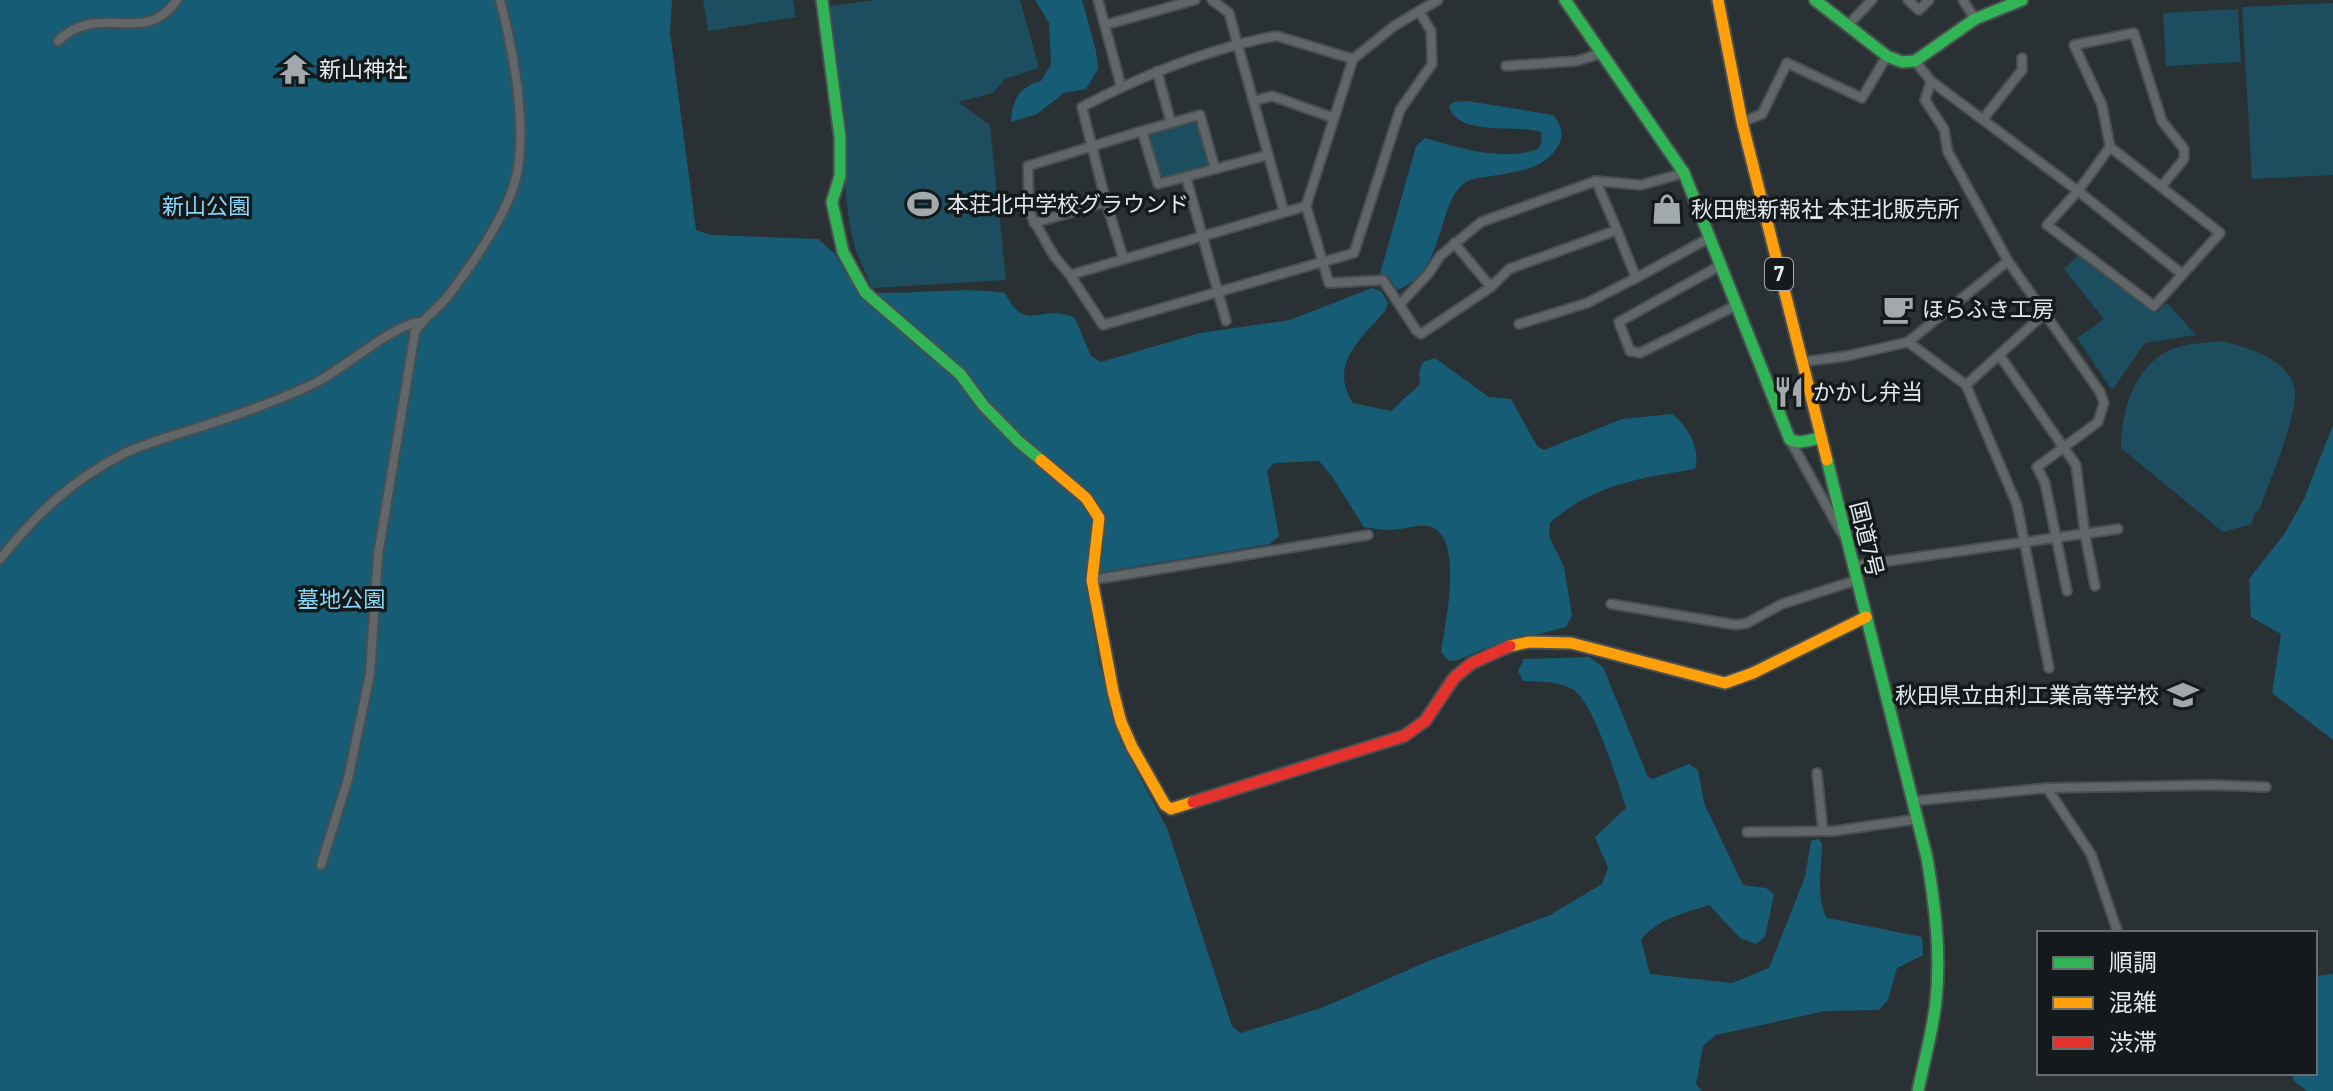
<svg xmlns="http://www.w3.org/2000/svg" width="2333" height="1091" font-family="Barlow,'Noto Sans JP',sans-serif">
  <rect width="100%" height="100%" fill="#2a3134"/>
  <g fill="#1c4e60">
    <path d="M 703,0 L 793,0 L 796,17 L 708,31 Z"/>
    <path d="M 875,0 L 1020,0 L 1039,68 L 1005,79 L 993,93 L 958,102 L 990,125 L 1006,280 L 872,288 L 856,251 L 850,228 L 823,7 Z"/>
    <path d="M 2333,3 L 2333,175 L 2252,179 L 2242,7 Z"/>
    <path d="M 2238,9 L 2241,62 L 2166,66 L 2163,13 Z"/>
    <path d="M 1200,115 L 1215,169 L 1158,184 L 1142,131 Z"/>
    <path d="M 2079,255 L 2157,312 L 2167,303 L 2196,335 L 2145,343 L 2112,390 L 2077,338 L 2104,319 L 2064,269 Z"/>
    <path d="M 2221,341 C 2246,347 2284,357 2294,385 C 2302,407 2268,485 2259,510 L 2256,512 L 2251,524 L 2223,532 L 2121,448 C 2121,412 2134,366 2170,350 C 2185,343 2205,343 2221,341 Z"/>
  </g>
  <g fill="#155c74">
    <path d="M 0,0 L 672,0 L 670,32 L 696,230 L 711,235 L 818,239 L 835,254 L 857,291 C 906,297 956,285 1005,293 C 1026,335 1041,302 1075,318 L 1091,356 L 1101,362 L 1200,333 L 1290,320 L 1372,288 L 1381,291 L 1388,303 L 1385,311 C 1361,339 1328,364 1353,403 L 1391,411 L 1420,384 L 1419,372 L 1423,362 L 1435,358 L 1489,397 L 1511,399 L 1537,446 L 1544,450 L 1622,419 L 1672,414 C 1688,427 1701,448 1695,469 C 1640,478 1592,485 1550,523 L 1549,536 L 1564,567 L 1572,615 L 1566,627 L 1486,648 L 1458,660 L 1449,661 L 1441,652 C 1445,625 1464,540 1432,527 C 1420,523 1402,530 1389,530 C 1381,530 1372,528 1364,527 L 1331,475 L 1319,461 L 1274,463 L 1267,471 L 1279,536 L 1270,544 L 1085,575 L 1099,663 L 1121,742 L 1167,828 L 1232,1026 L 1241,1033 L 1324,1007 L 1426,962 L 1550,915 L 1602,884 L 1608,868 L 1595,837 L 1626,808 C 1618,783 1593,699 1572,689 C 1557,681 1539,682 1523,681 L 1518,671 L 1524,659 L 1589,657 L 1603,667 L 1648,777 L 1653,779 L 1689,764 L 1698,770 L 1704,803 L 1743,885 L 1766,888 L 1774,894 L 1765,937 L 1756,944 L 1740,938 L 1709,905 C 1684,913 1657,919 1641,940 L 1650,974 L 1732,983 L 1769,968 L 1805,877 L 1811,841 L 1818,839 L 1822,843 C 1822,865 1815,898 1827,918 L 1922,937 L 1923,955 L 1897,968 L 1888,1000 L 1879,1010 L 1825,1011 L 1716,1035 L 1703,1046 L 1696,1084 L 1702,1091 L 0,1091 Z"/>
    <path d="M 1035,0 L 1082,0 L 1096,51 L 1098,69 L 1086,89 L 1064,93 L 1037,114 L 1011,122 C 1012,100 1019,87 1041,81 L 1051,64 L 1049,23 Z"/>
    <path d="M 1467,101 L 1553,115 C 1560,122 1564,133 1560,142 C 1547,171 1514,172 1486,177 C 1480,178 1473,178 1468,181 C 1435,198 1449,271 1397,290 L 1388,276 L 1380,274 L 1416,146 L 1425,138 C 1461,148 1501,162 1538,149 L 1542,141 L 1541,132 C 1515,124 1457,137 1449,106 L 1454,102 Z"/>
    <path d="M 2333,425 L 2333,740 L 2272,693 L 2281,634 L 2251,617 L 2249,579 L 2285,533 L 2304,499 Z"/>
    <path d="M 2333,974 L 2333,1091 L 2307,1091 L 2293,1080 L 2293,1073 L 2315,1073 L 2315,976 Z"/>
  </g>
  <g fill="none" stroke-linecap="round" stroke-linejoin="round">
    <defs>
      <g id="street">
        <path d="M 1098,0 L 1121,86"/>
        <path d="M 1212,0 L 1229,13 L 1284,212"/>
        <path d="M 1438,0 L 1394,26 L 1353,59 L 1306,206 L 1329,283 L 1383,280 L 1416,330 L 1421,334 L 1491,287 L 1509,269 L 1617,230 L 1636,278 L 1711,237"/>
        <path d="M 1908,0 L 1919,10 L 1929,0"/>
        <path d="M 1963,0 L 1975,19"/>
        <path d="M 1849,24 L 1872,0"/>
        <path d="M 1105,25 L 1195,0"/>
        <path d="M 58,41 C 100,0 144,48 177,0"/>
        <path d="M 1915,61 L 1931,81 L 2078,191 L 2182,274"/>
        <path d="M 1506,66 L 1577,61 L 1602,53"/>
        <path d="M 1157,71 L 1171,123"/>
        <path d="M 1931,81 L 1925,100 L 1944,129 L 1948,152 L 2008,261 L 2100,392 L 2104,403 L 2098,422 L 2037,467 L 2045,483 L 2067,591"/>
        <path d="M 1253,101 L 1272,96 L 1334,118"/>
        <path d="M 1983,119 L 2022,70 L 2022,58"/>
        <path d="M 1742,122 L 1762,114 L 1787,63 L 1862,98 L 1887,56"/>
        <path d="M 1142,131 L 1200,115 L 1215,169"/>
        <path d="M 2110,147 L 2078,191 L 2047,225 L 2154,306 L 2220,233 L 2110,147 L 2102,105 L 2074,45 L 2134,33 L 2162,121 L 2184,149 L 2184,159 L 2161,187"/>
        <path d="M 1268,155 L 1158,184 L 1142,131 L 1028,166 L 1029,212 L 1054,256 L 1070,275 L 1306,206"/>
        <path d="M 1186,177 L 1226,321"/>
        <path d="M 1596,181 L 1617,230"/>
        <path d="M 1034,223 L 1106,202"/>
        <path d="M 1454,243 L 1491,287"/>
        <path d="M 1123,257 L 1106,202 L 1082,107 C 1139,77 1201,52 1265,38 L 1277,36 L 1353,59"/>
        <path d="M 1721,265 L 1619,322 L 1630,351 L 1640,353 L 1735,306"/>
        <path d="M 1070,275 L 1103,325 L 1354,253 L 1400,110 L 1432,64 L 1431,31 L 1419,11"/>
        <path d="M 1400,304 L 1429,273 L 1440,256 L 1481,222 L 1596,181 L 1641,185 L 1684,173"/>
        <path d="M 1519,324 L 1587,303 L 1636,278"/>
        <path d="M 1908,342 L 1966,385 L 2017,505 L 2049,668"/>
        <path d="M 2000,356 L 2076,465 L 2085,535 L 2095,586"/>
        <path d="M 1802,362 L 1847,356 L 1908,342 L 2008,261"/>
        <path d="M 1966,385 L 2043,315"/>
        <path d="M 1790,440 L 1841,532"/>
        <path d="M 0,559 C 37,513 72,480 125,453 C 151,441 179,434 206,425 C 243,413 280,400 315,383 C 343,369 395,323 421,322"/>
        <path d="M 1853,566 L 2118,529"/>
        <path d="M 1092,580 L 1368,535"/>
        <path d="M 1611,604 L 1736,625 L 1747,623 L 1782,604 L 1857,580"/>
        <path d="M 1817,773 L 1823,831"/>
        <path d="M 2047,788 L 2091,854 L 2118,933"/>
        <path d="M 1914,801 L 2047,788 L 2213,785 L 2266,787"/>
        <path d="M 1747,832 L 1834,831 L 1918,819"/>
        <path d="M 321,865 L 348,779 L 370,674 L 378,555 L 415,332 C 424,317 438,309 448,296 C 472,264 506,217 516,178 C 528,127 513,50 500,0"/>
      </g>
      <g id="fast">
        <path d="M 822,0 L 840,137 L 840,176 L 832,202 L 843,252 L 865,292 L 961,375 L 983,405 L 1018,441 L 1041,460"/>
        <path d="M 1565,0 L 1684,173 L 1790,440 L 1801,442 L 1821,438"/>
        <path d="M 1815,0 L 1887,56 L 1902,62 L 1915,61 L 1975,19 L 2022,0"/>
        <path d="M 1827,460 L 1927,858 C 1935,905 1941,953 1936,1000 C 1933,1031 1924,1061 1918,1091"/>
      </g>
      <g id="slow">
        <path d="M 1718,0 L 1742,122 L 1827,460"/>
        <path d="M 1041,460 L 1086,498 L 1099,518 L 1092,580 L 1113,691 L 1121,722 L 1132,747 L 1165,805 L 1171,809 L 1193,802"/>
        <path d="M 1510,646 L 1529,642 L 1571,643 L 1725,683 L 1753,673 L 1866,617"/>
      </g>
      <path id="jam" d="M 1193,802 L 1404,736 L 1425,721 L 1454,678 L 1472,663 L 1510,646"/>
    </defs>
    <use href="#street" stroke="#494f51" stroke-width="12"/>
    <use href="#fast" stroke="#494f51" stroke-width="15"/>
    <use href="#slow" stroke="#494f51" stroke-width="15"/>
    <use href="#jam" stroke="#494f51" stroke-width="15"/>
    <use href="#street" stroke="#616669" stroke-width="8"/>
    <use href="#fast" stroke="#30b455" stroke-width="11"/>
    <use href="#slow" stroke="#ff9f0a" stroke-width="11"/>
    <use href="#jam" stroke="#e5322d" stroke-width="11"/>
  </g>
  <defs>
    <symbol id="temple-bare" viewBox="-9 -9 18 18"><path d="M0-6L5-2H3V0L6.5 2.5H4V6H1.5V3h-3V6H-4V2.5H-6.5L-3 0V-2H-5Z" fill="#a2a9ad" stroke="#14191c" stroke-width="2.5" paint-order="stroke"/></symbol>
    <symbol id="stadium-bare" viewBox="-9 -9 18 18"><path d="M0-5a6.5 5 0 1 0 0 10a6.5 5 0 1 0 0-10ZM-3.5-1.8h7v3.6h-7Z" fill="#a2a9ad" stroke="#14191c" stroke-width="2.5" paint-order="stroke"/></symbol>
    <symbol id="shop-bare" viewBox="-9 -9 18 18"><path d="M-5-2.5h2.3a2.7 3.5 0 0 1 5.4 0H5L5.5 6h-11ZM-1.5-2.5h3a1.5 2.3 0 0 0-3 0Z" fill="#a2a9ad" stroke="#14191c" stroke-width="2.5" paint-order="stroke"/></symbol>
    <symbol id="cafe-bare" viewBox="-9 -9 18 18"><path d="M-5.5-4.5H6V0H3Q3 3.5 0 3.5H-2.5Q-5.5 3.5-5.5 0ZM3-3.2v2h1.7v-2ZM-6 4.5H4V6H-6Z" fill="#a2a9ad" stroke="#14191c" stroke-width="2.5" paint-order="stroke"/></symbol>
    <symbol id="restaurant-bare" viewBox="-9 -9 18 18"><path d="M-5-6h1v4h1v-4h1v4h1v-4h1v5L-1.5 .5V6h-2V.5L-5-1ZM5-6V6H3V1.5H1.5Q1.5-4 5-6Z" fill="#a2a9ad" stroke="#14191c" stroke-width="2.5" paint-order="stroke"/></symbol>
    <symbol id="school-bare" viewBox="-9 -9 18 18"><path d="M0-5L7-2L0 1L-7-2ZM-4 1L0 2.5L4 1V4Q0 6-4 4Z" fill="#a2a9ad" stroke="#14191c" stroke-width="2.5" paint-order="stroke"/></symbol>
  </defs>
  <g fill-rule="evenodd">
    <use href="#temple-bare" x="273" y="47" width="44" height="44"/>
    <use href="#stadium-bare" x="901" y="182" width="44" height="44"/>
    <use href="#shop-bare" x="1645" y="187" width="44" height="44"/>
    <use href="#cafe-bare" x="1876" y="287" width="44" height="44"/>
    <use href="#restaurant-bare" x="1767" y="370" width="44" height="44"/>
    <use href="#school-bare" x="2161" y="673" width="44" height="44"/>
  </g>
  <g text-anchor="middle" stroke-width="7" stroke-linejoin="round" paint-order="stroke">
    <rect fill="#14191c" stroke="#a4abaf" stroke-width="2" x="1765" y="258" width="28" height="32" rx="6"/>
    <g font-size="20" font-weight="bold" fill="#e2eaee">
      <text x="1779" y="281">7</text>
    </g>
    <g font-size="22" fill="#e2eaee" stroke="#14191c" text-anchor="start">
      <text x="319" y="77">新山神社</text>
      <text x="947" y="212">本荘北中学校グラウンド</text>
      <text x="1691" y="217">秋田魁新報社 本荘北販売所</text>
      <text x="1922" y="317">ほらふき工房</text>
      <text x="1813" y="400">かかし弁当</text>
      <text x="2159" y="703" text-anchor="end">秋田県立由利工業高等学校</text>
    </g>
    <g font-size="22" fill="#87d7f8" stroke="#14191c">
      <text x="206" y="214">新山公園</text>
      <text x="341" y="607">墓地公園</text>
    </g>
    <g font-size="22" fill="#e2eaee" stroke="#14191c">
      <text transform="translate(1867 539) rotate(76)" y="8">国道7号</text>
    </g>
  </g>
  <rect x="2037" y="931" width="280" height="144" fill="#14191c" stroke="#666d70" stroke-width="2"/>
  <rect x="2053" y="957" width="40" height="12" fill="#30b455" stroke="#666d70" stroke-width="2"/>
  <text x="2109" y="971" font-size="24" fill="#e2eaee">順調</text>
  <rect x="2053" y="997" width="40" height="12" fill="#ff9f0a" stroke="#666d70" stroke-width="2"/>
  <text x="2109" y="1011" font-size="24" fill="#e2eaee">混雑</text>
  <rect x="2053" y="1037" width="40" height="12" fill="#e5322d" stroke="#666d70" stroke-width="2"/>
  <text x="2109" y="1051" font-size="24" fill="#e2eaee">渋滞</text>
</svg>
